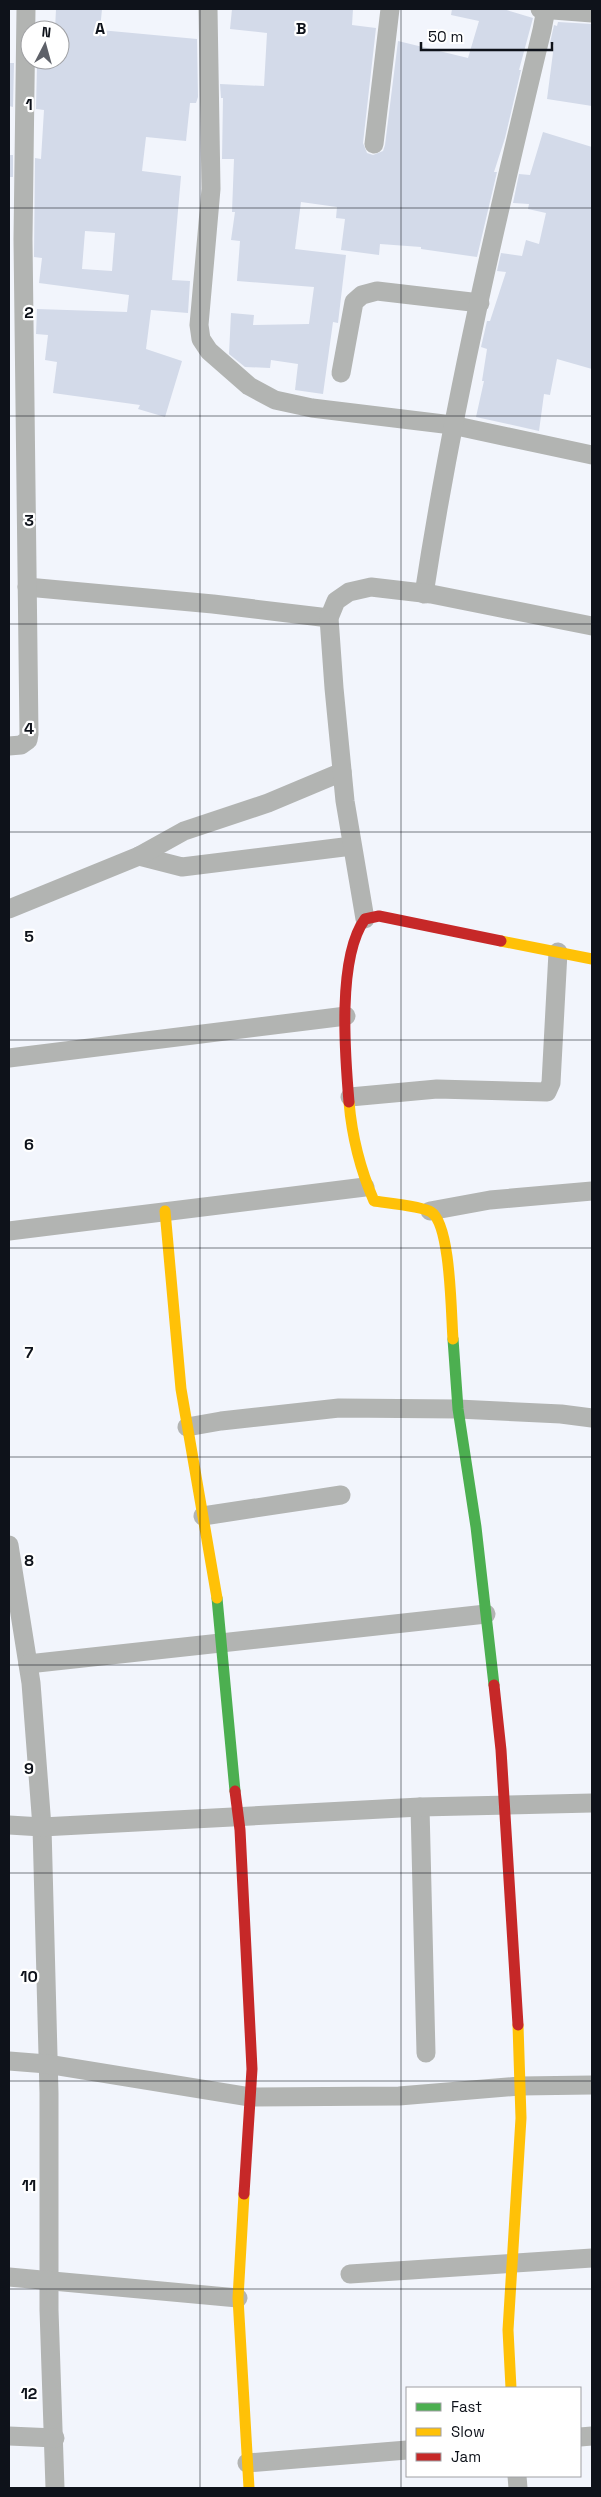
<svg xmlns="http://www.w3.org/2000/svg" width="601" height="2497" font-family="'Space Grotesk',sans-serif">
  <rect width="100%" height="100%" fill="#f2f5fc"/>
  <g fill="#d3dae9" fill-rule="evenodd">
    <path d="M 56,9 L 102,9 L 100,30 L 197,39 L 198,97 L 196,103 L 190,103 L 186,141 L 146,137 L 142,171 L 181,176 L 172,280 L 190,281 L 188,313 L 151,310 L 146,349 L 182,361 L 165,417 L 138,409 L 140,405 L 53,393 L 57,362 L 45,360 L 48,335 L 36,334 L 37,309 L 127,312 L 129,295 L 39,283 L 42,258 L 34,257 L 35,158 L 41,159 L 44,110 L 36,109 L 37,65 L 41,65 L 42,63 L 60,65 L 60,30 L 55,30 ZM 85,231 L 115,233 L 112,271 L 82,269 Z"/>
    <path d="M 232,9 L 353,9 L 352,25 L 376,28 L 363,143 L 367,153 L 373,155 L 383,151 L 385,145 L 398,41 L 468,58 L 479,21 L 451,15 L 452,9 L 503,9 L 533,18 L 519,70 L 521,70 L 505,138 L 494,172 L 497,172 L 477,257 L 421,249 L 421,247 L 380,244 L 379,255 L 341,250 L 345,219 L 336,218 L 337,207 L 301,202 L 295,249 L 346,255 L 338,323 L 333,322 L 323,394 L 295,390 L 298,364 L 271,360 L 270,368 L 245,367 L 229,354 L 231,313 L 254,315 L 253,325 L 309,324 L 314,287 L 237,281 L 240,241 L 231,240 L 235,212 L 232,212 L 234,159 L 222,159 L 223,98 L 221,98 L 220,84 L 264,86 L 267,33 L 230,29 Z"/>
    <path d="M 558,22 L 592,24 L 592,106 L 547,99 L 554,45 L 550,43 L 554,25 L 557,26 Z"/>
    <path d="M 9,63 L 14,63 L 13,107 L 9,106 Z"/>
    <path d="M 543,132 L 592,147 L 592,369 L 557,359 L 550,395 L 544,394 L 539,431 L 476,417 L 484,381 L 482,381 L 487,349 L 481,347 L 487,321 L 490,321 L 506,272 L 497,271 L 501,253 L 522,256 L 526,240 L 539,244 L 546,213 L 528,209 L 529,204 L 513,203 L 519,174 L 530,175 Z"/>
    <rect x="9" y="155" width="4" height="22"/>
  </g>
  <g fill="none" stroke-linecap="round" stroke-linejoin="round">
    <g stroke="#b2b4b2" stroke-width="19">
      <path d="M 208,9 L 211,189 L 199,325 L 201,339 L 209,351 L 249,386 L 275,400 L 312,408 L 452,425 L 592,455"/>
      <path d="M 540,9 L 592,13"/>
      <path d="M 374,144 L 390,9"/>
      <path d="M 341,373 L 354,302 L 362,295 L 377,291 L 480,303"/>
      <path d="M 27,587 L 213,604 L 329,618"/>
      <path d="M 424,594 C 453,404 497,217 542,30 L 546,9"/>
      <path d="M 9,746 L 21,745 L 28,740 L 29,734 L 23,239 L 26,9"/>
      <path d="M 139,856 L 182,867 L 352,846"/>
      <path d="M 9,909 L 139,856 L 184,831 L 268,803 L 342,772"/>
      <path d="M 365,919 L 345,801 L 334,688 L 329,618 L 336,601 L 349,592 L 371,587 L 431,594 L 592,626"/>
      <path d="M 9,1058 L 346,1016"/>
      <path d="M 350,1097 L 437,1089 L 547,1092 L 551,1083 L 558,952"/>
      <path d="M 430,1211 L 490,1200 L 592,1191"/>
      <path d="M 9,1231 L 365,1187"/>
      <path d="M 187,1427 L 221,1421 L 339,1408 L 458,1409 L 561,1414 L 592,1418"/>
      <path d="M 203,1516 L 341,1495"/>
      <path d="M 9,1545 L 31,1683 L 42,1827 L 49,2093 L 49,2310 L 55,2488"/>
      <path d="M 28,1664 L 486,1614"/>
      <path d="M 420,1807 L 426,2053"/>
      <path d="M 9,1825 L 42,1827 L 420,1807 L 592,1803"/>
      <path d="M 9,2061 L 47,2064 L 250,2097 L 399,2096 L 520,2086 L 592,2085"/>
      <path d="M 350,2274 L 592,2258"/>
      <path d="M 9,2277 L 238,2298"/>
      <path d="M 9,2436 L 55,2438"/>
      <path d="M 580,2437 L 592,2436"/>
      <path d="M 247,2463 L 407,2450"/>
      <path d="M 517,2476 L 518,2488"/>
    </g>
    <g stroke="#4caf50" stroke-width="11">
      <path d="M 453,1339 L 458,1409 L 476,1527 L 494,1685"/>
      <path d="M 217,1598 L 235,1791"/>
    </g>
    <g stroke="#ffc107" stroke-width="11">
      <path d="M 501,941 L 592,959"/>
      <path d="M 349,1102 C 352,1137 360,1169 374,1201 C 387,1203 422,1206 431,1212 C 451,1224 451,1315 453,1339"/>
      <path d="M 165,1211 L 181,1389 L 217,1598"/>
      <path d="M 244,2194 L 238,2298 L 249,2488"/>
      <path d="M 511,2388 L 508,2330 L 521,2118 L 518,2025"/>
    </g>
    <g stroke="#c62828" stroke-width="11">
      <path d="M 349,1102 C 345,1055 337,957 365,919 L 379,916 L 501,941"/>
      <path d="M 494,1685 L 501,1750 L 518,2025"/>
      <path d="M 235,1791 L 240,1830 L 252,2069 L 244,2194"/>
    </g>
  </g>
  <path fill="none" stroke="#0e121a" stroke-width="1" stroke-opacity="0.55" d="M 200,9 L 200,2488M 401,9 L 401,2488M 9,208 L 592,208M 9,416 L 592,416M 9,624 L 592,624M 9,832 L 592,832M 9,1040 L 592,1040M 9,1248 L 592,1248M 9,1457 L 592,1457M 9,1665 L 592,1665M 9,1873 L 592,1873M 9,2081 L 592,2081M 9,2289 L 592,2289"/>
  <g font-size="16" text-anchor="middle" font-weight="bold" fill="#0e121a" stroke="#fff" stroke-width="4.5" stroke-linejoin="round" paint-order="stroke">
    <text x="100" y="34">A</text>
    <text x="301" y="34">B</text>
    <text x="29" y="110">1</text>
    <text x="29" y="318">2</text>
    <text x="29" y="526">3</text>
    <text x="29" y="734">4</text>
    <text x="29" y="942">5</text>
    <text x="29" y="1150">6</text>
    <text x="29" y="1358">7</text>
    <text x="29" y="1566">8</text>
    <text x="29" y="1774">9</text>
    <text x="29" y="1982">10</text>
    <text x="29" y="2191">11</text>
    <text x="29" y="2399">12</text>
  </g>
  <rect width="601" height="2497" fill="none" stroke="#0e121a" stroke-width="20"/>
  <rect x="406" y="2387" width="175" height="90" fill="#ffffff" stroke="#9fa0a3"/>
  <rect x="416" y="2403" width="25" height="8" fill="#4caf50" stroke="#9fa0a3"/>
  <text x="451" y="2412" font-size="15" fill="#0e121a">Fast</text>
  <rect x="416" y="2428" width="25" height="8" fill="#ffc107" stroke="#9fa0a3"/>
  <text x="451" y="2437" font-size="15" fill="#0e121a">Slow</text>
  <rect x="416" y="2453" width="25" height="8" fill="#c62828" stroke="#9fa0a3"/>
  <text x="451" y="2462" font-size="15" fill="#0e121a">Jam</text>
  <g transform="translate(45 45) rotate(6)"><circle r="24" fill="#ffffff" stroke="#9fa0a3"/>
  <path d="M0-4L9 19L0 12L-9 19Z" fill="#5e6169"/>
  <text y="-8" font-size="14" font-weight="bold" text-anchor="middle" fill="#0e121a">N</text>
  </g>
  <path d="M421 42v8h131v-8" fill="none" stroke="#0e121a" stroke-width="2.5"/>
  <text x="428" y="42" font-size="15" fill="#0e121a" stroke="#ffffff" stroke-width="4" paint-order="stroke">50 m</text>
</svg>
